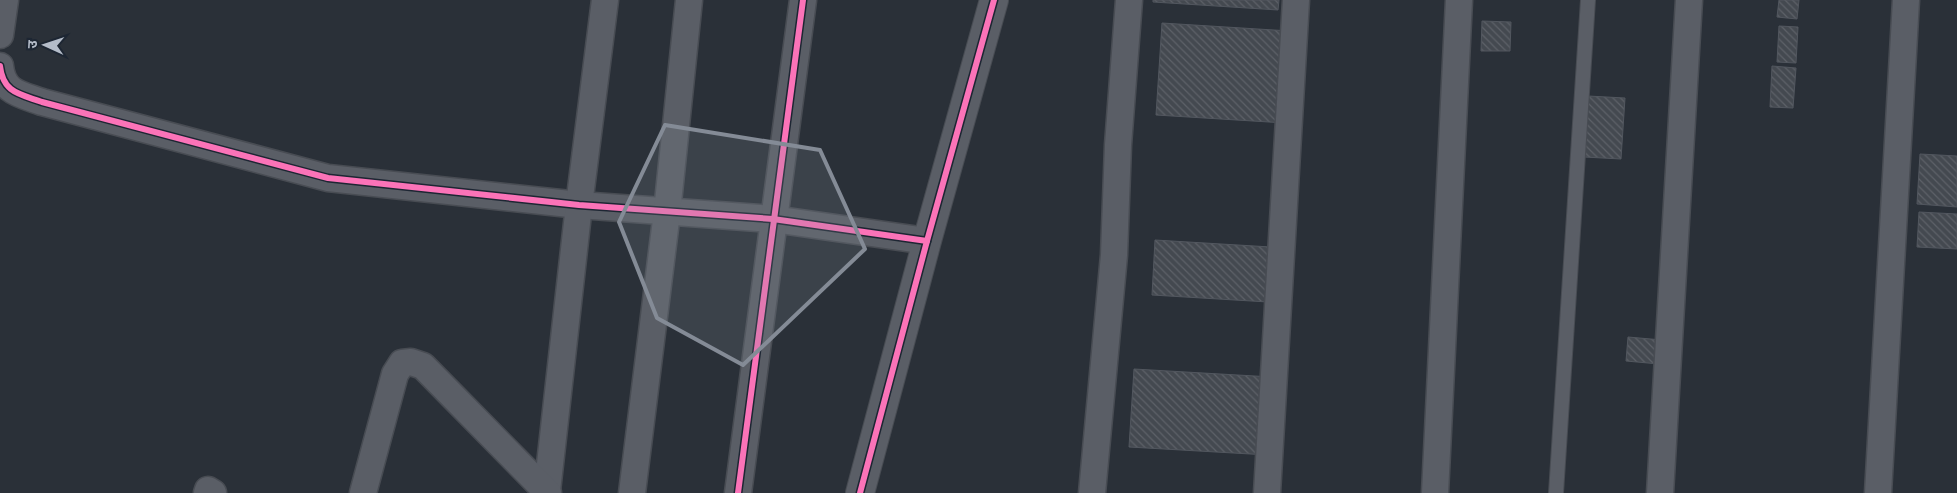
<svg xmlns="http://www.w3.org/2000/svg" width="1957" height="493" font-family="'Noto Sans','Noto Sans Devanagari',sans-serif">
  <defs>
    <pattern id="building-back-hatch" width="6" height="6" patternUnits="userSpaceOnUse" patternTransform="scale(1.25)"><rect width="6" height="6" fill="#444950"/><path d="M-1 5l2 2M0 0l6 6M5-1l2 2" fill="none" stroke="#5d6168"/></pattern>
  </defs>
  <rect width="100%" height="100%" fill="#2a3038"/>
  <g fill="url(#building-back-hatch)" stroke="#52575f">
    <path d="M 1153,0 L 1279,0 L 1278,10 L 1153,2 Z"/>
    <path d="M 1779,0 L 1799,0 L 1797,19 L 1777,17 Z"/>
    <path d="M 1482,21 L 1511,22 L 1510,51 L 1481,51 Z"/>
    <path d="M 1162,23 L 1290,31 L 1285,123 L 1156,115 Z"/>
    <path d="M 1779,26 L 1798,27 L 1796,63 L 1777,62 Z"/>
    <path d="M 1772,66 L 1796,68 L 1793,108 L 1770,107 Z"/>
    <path d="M 1588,96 L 1625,98 L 1621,159 L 1584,157 Z"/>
    <path d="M 1920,154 L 1957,156 L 1957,207 L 1917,204 Z"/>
    <path d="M 1919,212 L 1957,214 L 1957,249 L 1917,247 Z"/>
    <path d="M 1155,240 L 1271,247 L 1268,302 L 1152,295 Z"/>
    <path d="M 1628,337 L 1662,340 L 1659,364 L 1626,361 Z"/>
    <path d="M 1134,369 L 1272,377 L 1268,455 L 1129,447 Z"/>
  </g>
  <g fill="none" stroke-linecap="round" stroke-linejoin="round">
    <defs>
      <path id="service" d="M 1556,493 L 1588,0"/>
      <g id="minor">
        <path d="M 0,35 L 5,0"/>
        <path d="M 0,66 C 3,93 20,94 42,102 L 328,178 L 579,205 L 773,219 L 927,241"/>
        <path d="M 547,491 L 579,205 L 605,0"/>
        <path d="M 207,493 L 208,490 L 213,493"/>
        <path d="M 363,493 L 395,374 L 402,363 L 411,362 L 423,366 L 548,493"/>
        <path d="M 632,493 L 667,212 L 689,0"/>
        <path d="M 738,493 L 803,0"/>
        <path d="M 1092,493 L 1114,255 L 1118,145 L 1129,0"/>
        <path d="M 1267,493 L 1296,0"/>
        <path d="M 1435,493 L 1459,0"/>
        <path d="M 1660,493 L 1689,0"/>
        <path d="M 1878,493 L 1906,0"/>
      </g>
      <path id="tertiary" d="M 860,493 L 927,241 L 994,0"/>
    </defs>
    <use href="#service" stroke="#484c53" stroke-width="16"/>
    <use href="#minor" stroke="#484c53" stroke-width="29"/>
    <use href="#tertiary" stroke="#484c53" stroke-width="30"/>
    <use href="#service" stroke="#5a5e66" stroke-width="14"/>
    <use href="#minor" stroke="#5a5e66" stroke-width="26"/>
    <use href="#tertiary" stroke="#5a5e66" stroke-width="28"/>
    <defs>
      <g id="cycleway">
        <path d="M 0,66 C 3,93 20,94 42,102 L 328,178 L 579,205 L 773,219 L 927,241"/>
        <path d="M 738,493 L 803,0"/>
        <path d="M 860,493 L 927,241 L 994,0"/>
      </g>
    </defs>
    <use href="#cycleway" stroke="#1d2633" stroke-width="9"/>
    <use href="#cycleway" stroke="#fb73b8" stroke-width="6"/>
  </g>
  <path fill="#848b96" fill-opacity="0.2" stroke="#848b96" stroke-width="4" stroke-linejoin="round" d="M 665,125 L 820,150 L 865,249 L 743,365 L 657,318 L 619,222 Z"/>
  <g transform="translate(45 45) rotate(273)" stroke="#1d2633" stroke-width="4" paint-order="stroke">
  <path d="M0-4L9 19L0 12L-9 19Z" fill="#b4bcc9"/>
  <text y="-8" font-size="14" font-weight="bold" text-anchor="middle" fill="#b4bcc9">उ</text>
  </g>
</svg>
